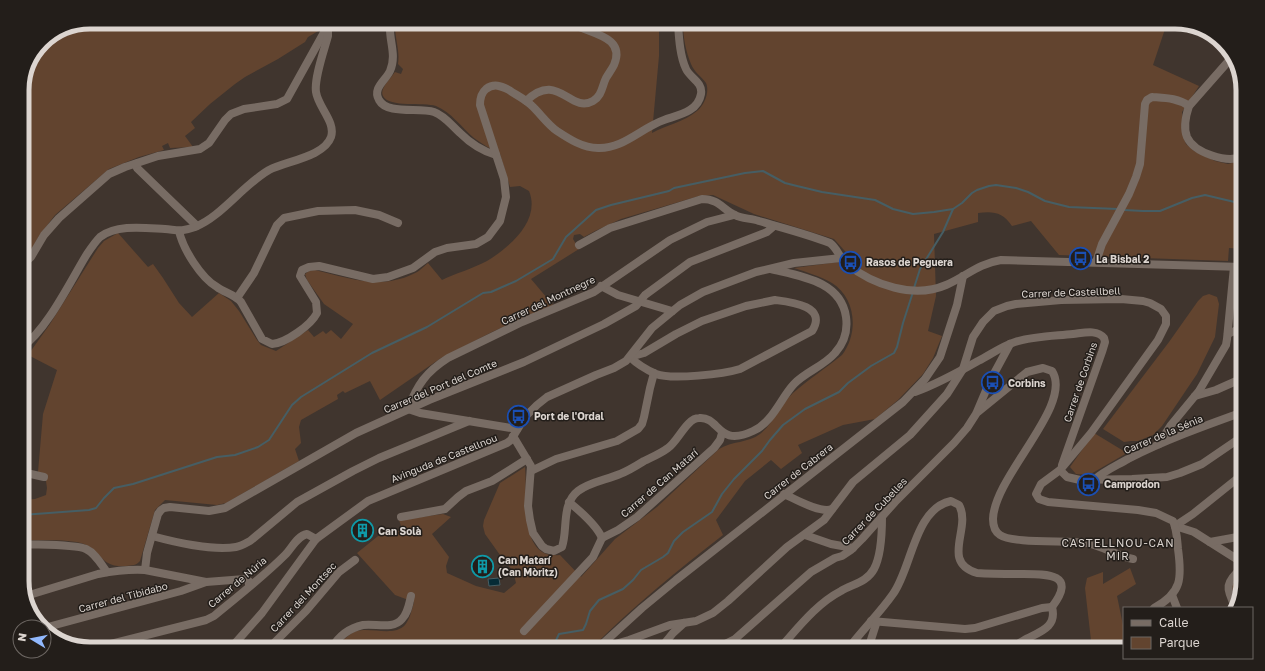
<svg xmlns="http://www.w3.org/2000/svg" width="1265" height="671" font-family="'Golos Text',sans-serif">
  <rect width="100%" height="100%" fill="#40352e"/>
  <g fill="#62442f">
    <path d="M 1175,22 L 1205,29 L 1212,36 L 1166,26 L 1153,65 L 1199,86 L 1182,112 L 1184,139 L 1186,144 L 1194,151 L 1215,161 L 1228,164 L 1243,160 L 1243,249 L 1229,248 L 1228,261 L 1059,255 L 1031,221 L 1012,226 C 1003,212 993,211 978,213 L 978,222 L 934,234 L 936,296 L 928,331 L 942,336 L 933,358 L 923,374 L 898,400 L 875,419 L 843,425 L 798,445 L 802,453 L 781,469 L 771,460 L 745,481 L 716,520 L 723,535 C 677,571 632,607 591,649 L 336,649 C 341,642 348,634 357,631 C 371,627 394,637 405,625 C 410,619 412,609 414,602 L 395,595 L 357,553 L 383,532 L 388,537 L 402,529 L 399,520 L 443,514 L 451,517 L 432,534 L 449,557 L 446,566 L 447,573 L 476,586 L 504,593 L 516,583 L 513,571 L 500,555 L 485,534 L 483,526 L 484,520 L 500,483 L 525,467 C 528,492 517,561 560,555 L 581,577 L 615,539 L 657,507 L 719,449 C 732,441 748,443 760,434 C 774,423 780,405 793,393 C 809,379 826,368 842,355 C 859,333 856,298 832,283 C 820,276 806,272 794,268 L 853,260 L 834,239 L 754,214 L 713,195 L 699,196 L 621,219 L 595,231 L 584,237 L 580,234 L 574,235 L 573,239 L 579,249 L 531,279 L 553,305 L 492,332 L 441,358 L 380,400 L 370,381 L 345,393 L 343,391 L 337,395 L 338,399 L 301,420 L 299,427 L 301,443 L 295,449 L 299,461 L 226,503 L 217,505 L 165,500 L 155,510 L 140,561 C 136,566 132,565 126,566 C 98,568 103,549 81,543 C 64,539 41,541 22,540 L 22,500 L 35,499 L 46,495 L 47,488 L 45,474 L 38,472 L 43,414 L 57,370 L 28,355 L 50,324 L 98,248 L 104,241 L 118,233 L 148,267 L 153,264 L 163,278 L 179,303 L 192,317 L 219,293 L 231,301 L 239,311 L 257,340 L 261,345 L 276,351 L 308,330 L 314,337 L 323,331 L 326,334 L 331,330 L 341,339 L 353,324 L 324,304 L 307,280 L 305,274 L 309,271 L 315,270 C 348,278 380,290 413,274 C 419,272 423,267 428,263 L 442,280 C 456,273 472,269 487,261 C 510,247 541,220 529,191 L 520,186 L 510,187 L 500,154 C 491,149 482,144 474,138 C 461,127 451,112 436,106 C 424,102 389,108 383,96 C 379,89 391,78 395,72 L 401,74 L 403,69 L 398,64 C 400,50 395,39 395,26 L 657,24 L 659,30 L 659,56 L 652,133 C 666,125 684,122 697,111 C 704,106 710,92 706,83 C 701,76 694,72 691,64 C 686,52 683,37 683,24 Z"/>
    <path d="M 323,26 L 320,30 L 308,37 L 305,42 L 278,59 L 245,77 L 235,84 L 210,104 L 191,122 L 195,128 L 185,136 L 193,147 L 170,148 L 168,143 L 162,146 L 164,150 L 139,157 L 109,169 L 55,215 L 39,236 L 28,255 L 22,259 L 22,86 L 42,42 L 64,27 Z"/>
    <path d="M 1209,294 L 1217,297 L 1219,304 L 1215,337 L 1197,374 L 1162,426 L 1153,435 L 1138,441 L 1131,441 L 1124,442 L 1103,429 L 1169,342 L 1198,301 L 1203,296 Z"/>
    <path d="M 1094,433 L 1127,453 L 1089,475 L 1076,474 L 1070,467 Z"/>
    <path d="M 1130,568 L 1136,584 L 1117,596 L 1124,630 L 1124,649 L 1092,649 L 1085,588 L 1087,578 L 1103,572 L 1103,584 Z"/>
    <path d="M 1243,574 L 1243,581 L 1238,600 L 1232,589 L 1232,585 Z"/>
  </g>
  <path fill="#052b36" stroke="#465e64" d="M 499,578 L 500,585 L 489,586 L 488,579 Z"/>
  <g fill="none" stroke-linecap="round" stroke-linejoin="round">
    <g stroke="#465e64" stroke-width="2">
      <path d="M 1124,210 L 1143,211 L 1160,211 L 1192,198 L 1205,195 L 1243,204"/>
      <path d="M 914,288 L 920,269 L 943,232 L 953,209"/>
      <path d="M 22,515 L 89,510 L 96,508 L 104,498 L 114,488 L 133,484 L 217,457 L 235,455 L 258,447 L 269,440 L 292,405 L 301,397 L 372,353 L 427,327 L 483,293 L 491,292 L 516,281 L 553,259 L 566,237 L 596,210 L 611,205 L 669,191 L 674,188 L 745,173 L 763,171 L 785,183 L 797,186 L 822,192 L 875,200 L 893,209 L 913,214 L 934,212 L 953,209 L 962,203 L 972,193 L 977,190 L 989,186 L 996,185 L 1016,188 L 1028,192 L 1045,201 L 1069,207 L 1118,209"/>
      <path d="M 552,649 L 559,634 L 583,630 L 586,624 L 590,611 L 599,600 L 623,589 L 633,580 L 641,570 L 663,557 L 668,553 L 674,541 L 683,532 L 712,512 L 722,494 L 734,479 L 762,451 L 770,440 L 783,425 L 805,409 L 839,392 L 848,383 L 871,366 L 894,353 L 897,347 L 903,323 L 913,292"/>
    </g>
    <g stroke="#786c64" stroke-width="8">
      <path d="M 390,26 C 389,41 397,55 390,71 C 386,80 372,88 379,100 C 387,115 419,107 434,112 C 445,116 451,125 460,133 C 470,143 482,151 496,155"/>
      <path d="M 1233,56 L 1189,106 C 1186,115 1183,127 1187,137 C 1194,153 1228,164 1243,156"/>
      <path d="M 526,101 C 558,70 570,114 593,101 C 602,96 602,86 606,78 C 609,73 612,69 614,65 C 626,37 592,34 575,25"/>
      <path d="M 135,164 L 137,168 L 197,226"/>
      <path d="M 179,231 C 183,249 201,278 217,287 C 225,293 234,294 241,302 L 262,339 L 272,344 C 286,343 311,325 317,313 L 316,302 L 300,276 L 302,270 L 309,267 L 319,266 L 373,279 L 388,277 L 413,268 L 435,252 L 447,248 L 476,244 L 488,237 L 500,221 L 506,197 L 504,179 L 480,105 C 480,99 481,93 486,89 C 494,83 501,86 509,90 C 516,95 525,99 531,105 C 540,113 547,124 557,131 C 569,139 583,148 598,148 C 623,149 641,128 664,120 C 678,115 698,112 701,94 C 703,82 690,78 686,69 C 680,56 679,39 678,24"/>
      <path d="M 579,245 L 610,228 L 702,199 C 719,199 722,209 735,215 C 742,219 751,218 759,221 C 783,228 807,234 830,243 C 838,249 839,258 847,264 C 873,285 914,299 946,285 C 967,276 977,264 1001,260 L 1243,267"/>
      <path d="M 1096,262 L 1102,244 L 1129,194 L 1136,177 L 1140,164 L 1145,104 L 1147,100 L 1152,97 C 1165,98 1178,98 1189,106"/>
      <path d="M 22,265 L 31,257 L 44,235 L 59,218 L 109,174 L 125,167 L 158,156 L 200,149 L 209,143 L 225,120 L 231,114 L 244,109 L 277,104 L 287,99 L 327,27"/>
      <path d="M 601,286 L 618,295 L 672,311"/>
      <path d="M 237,298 L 254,273 L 277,225 L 284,218 L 318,211 L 355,210 L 379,215 L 398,223"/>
      <path d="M 775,300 C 791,302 828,306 812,331 L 740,369 C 724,374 672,380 656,374 C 647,370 637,364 630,357 L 644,353 L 676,334 L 702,321 L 746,306 Z"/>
      <path d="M 1228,334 L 1243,327"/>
      <path d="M 22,347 C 47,330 71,280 87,254 C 91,248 95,242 100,237 C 117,224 145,228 165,229 C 178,230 181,232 195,227 C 221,217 243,185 269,170 C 286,161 324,157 331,137 C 336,122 318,107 316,92 C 314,78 324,51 328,36 L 328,31 L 326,28"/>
      <path d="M 915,392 C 937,384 957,373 978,361 C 990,355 1002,346 1015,342 C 1034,336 1054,336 1073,334 C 1083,333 1097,329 1104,338 L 1105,342 L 1102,352 L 1062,465"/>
      <path d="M 1195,396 L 1216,390 L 1243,378"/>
      <path d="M 978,412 L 1027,372 L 1043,368 L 1052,371 C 1074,405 994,476 993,519 C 993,525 994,531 1000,535 C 1013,544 1067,540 1087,543 C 1103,546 1117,556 1133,559"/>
      <path d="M 517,429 L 420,413 L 408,409 C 417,385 426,372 448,358 L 522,322 L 594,292 L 670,240 L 707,222 L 734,215"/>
      <path d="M 513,436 L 531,466 L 528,506 L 530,520 L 533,533 L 542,546 L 546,549 L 554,551 L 562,547 C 568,530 561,504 578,491 C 590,482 606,480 620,474 C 628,471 636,466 644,461 C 652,457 660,454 668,448 C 678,441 687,418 699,418 C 720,416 717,448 753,431 C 773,422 780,399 794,384 C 805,372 824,366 835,353 C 844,343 848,331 846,317 C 841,281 800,276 771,269"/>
      <path d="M 1159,444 L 1171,425 L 1199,391 L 1226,345 L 1227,339 L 1234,267"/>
      <path d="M 1060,470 L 1067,477 L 1080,480 L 1132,479 L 1167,477 L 1180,473 L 1202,464 L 1243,436"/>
      <path d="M 531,471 L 556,459 L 617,441 L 638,429 L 642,424 L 644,417 L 650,388 L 654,373"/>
      <path d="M 22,472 L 44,477"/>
      <path d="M 1094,480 C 1104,471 1116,466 1128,459 C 1165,440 1204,426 1243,412"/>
      <path d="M 784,494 C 795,499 821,514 832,509"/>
      <path d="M 569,502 C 580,511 597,526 602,538"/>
      <path d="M 401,517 L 445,509 L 458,497 L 466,491 L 492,481 L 527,459"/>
      <path d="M 1175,526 L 1193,514 L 1243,474"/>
      <path d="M 1175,526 L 1194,532 L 1243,563"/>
      <path d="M 805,535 L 831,544 L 853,548"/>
      <path d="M 152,536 C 174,542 214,551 236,547 C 241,546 246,543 250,541 L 297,502 L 353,471 L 379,458 L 469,421"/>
      <path d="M 1210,542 L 1243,536"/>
      <path d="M 22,544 C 36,545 75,544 86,549 C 95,553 101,564 107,572"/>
      <path d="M 145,570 L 147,553 L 158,514 L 161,510 L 164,508 L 170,507 L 209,511 L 225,508 L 356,433 L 429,400 L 524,362 L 604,324 L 636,306 L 645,295 L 690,262 L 762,234 L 767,232 L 774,226"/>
      <path d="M 1172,595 L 1177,608"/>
      <path d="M 26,596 L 98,574 C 114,571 129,569 145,570 L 206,582 L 245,579 L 249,581 L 249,586"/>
      <path d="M 1236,608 C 1225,588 1225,582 1243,567"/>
      <path d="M 871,621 L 965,629 L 975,628 L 1042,608 L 1052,607"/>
      <path d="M 44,628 L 181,591 L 206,582"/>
      <path d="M 524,631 L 593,557 L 602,538 L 618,530 L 637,517 L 714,448 L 720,440 L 722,433"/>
      <path d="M 598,648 L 642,608 L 676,580 L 903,402 L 925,379 L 940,357 L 957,305 L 963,276"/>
      <path d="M 91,649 L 206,620 L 214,616 C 238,596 263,577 285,555 C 292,548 297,536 307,534 L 316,539"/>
      <path d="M 229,649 L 238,640 L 262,613 L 316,539 L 331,528 L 368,501 L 507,443 L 511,440 L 525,417 L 537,405 L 547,397 L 596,375 L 614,368 L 626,361 L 652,328 L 680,305 L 703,292 L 756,272 L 794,263 L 841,258"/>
      <path d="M 268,649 L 306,611 L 339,572 L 355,560"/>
      <path d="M 331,649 C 338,637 349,628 363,625 C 375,623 393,630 402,619 C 408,613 409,604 411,596"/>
      <path d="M 598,649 L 629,640 L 670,625 L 696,621 L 713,613 L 728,601 L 787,547 L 824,520 L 853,482 L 910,435 L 947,394 L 963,369 L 973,337 L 983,322 L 994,311 L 1007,306 L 1016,304 L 1061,300 L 1121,299 L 1143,301 L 1150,303 L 1161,309 L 1166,316 L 1166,324 L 1158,340 L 1091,433 L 1060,470 L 1041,484 L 1036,494 L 1039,499 L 1048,502 L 1138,510 L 1156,513 L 1173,521 C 1177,530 1177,539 1178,549 C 1182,578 1182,593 1154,608"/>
      <path d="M 660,649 L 673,633 L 684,623"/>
      <path d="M 709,649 L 721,646 L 735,639 L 811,572 L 835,558 L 842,556 L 851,550 L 862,539 L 895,502 L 954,443 L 967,428 L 976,414 L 990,381 L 1010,344"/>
      <path d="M 779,649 C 798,628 816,604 841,591 C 853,584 867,582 874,569 C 881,556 882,532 882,517"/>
      <path d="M 848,649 C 862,630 879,614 893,594 C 912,568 914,509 951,501 L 959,505 C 972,528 940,562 977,573 C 991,574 1006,574 1021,574 C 1046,574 1078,573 1052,607"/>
      <path d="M 868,649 L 877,621"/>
      <path d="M 1008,649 C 1015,646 1021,642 1028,638 C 1042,631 1057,626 1052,607"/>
    </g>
  </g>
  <defs>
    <symbol id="bus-ring" viewBox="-11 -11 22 22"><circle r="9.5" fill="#231e1a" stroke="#1a4fb4" stroke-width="1.5"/><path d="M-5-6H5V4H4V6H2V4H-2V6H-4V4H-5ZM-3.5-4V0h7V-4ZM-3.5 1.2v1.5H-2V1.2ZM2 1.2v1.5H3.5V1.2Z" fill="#1a4fb4"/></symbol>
    <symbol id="building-ring" viewBox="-11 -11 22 22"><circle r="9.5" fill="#231e1a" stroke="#0f9aa8" stroke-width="1.5"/><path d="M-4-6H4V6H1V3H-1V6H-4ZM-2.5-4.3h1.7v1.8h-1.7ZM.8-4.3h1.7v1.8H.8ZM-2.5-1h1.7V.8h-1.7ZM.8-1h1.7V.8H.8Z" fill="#0f9aa8"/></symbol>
  </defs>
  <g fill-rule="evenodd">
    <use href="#bus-ring" x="1068" y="246" width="25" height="25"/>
    <use href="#bus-ring" x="838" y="250" width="25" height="25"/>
    <use href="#bus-ring" x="980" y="370" width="25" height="25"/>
    <use href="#bus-ring" x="506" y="404" width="25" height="25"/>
    <use href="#bus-ring" x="1076" y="472" width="25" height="25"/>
    <use href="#building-ring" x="350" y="518" width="25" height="25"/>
    <use href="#building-ring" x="470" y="554" width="25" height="25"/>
  </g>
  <g text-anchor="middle" stroke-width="3" stroke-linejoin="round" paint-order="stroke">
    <g font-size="10" font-weight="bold" fill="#dcd5d0" stroke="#231e1a" text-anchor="start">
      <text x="1096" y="263">La Bisbal 2</text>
      <text x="866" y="266">Rasos de Peguera</text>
      <text x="1008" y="387">Corbins</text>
      <text x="534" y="420">Port de l'Ordal</text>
      <text x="1104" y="488">Camprodon</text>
      <text x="378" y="535">Can Solà</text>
      <text x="498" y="564">Can Matarí<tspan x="498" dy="12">(Can Mòritz)</tspan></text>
    </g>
    <g font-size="10" fill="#dcd5d0" stroke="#231e1a">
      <text transform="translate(1071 292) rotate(-2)" y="4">Carrer de Castellbell</text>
      <text transform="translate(548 300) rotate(-25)" y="4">Carrer del Montnegre</text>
      <text transform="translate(1080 382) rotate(-71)" y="4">Carrer de Corbins</text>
      <text transform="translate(440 386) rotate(-23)" y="4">Carrer del Port del Comte</text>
      <text transform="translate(1163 434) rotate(-23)" y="4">Carrer de la Sénia</text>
      <text transform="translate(444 458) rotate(-22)" y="4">Avinguda de Castellnou</text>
      <text transform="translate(798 471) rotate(-38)" y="4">Carrer de Cabrera</text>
      <text transform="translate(659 483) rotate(-41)" y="4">Carrer de Can Matarí</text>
      <text transform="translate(874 511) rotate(-46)" y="4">Carrer de Cubelles</text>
      <text transform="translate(237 582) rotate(-40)" y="4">Carrer de Núria</text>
      <text transform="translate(123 597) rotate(-15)" y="4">Carrer del Tibidabo</text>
      <text transform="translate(303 597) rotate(-47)" y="4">Carrer del Montsec</text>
    </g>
    <g font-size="11" letter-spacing="1" fill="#dcd5d0" stroke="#231e1a">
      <text x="1118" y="547">CASTELLNOU-CAN<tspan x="1118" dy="13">MIR</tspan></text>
    </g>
  </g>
  <path d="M0 0H1265V671H0ZM90 29H1175A61 61 0 0 1 1236 90V581A61 61 0 0 1 1175 642H90A61 61 0 0 1 29 581V90A61 61 0 0 1 90 29Z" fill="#231e1a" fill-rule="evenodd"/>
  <path fill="none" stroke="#dcd5d0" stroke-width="5" d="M90 29H1175A61 61 0 0 1 1236 90V581A61 61 0 0 1 1175 642H90A61 61 0 0 1 29 581V90A61 61 0 0 1 90 29Z"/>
  <rect x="1123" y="607" width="130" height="52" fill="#231e1a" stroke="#6d6763"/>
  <rect x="1131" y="620" width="20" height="6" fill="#786c64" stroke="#6d6763"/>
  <text x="1159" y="627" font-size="12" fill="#dcd5d0">Calle</text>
  <rect x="1131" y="637" width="20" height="12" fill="#62442f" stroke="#6d6763"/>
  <text x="1159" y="647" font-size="12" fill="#dcd5d0">Parque</text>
  <g transform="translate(32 639) rotate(280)"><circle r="19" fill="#231e1a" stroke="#6d6763"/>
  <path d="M0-3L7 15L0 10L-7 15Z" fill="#91b8fd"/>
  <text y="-6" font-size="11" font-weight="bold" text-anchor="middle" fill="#dcd5d0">N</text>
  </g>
</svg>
